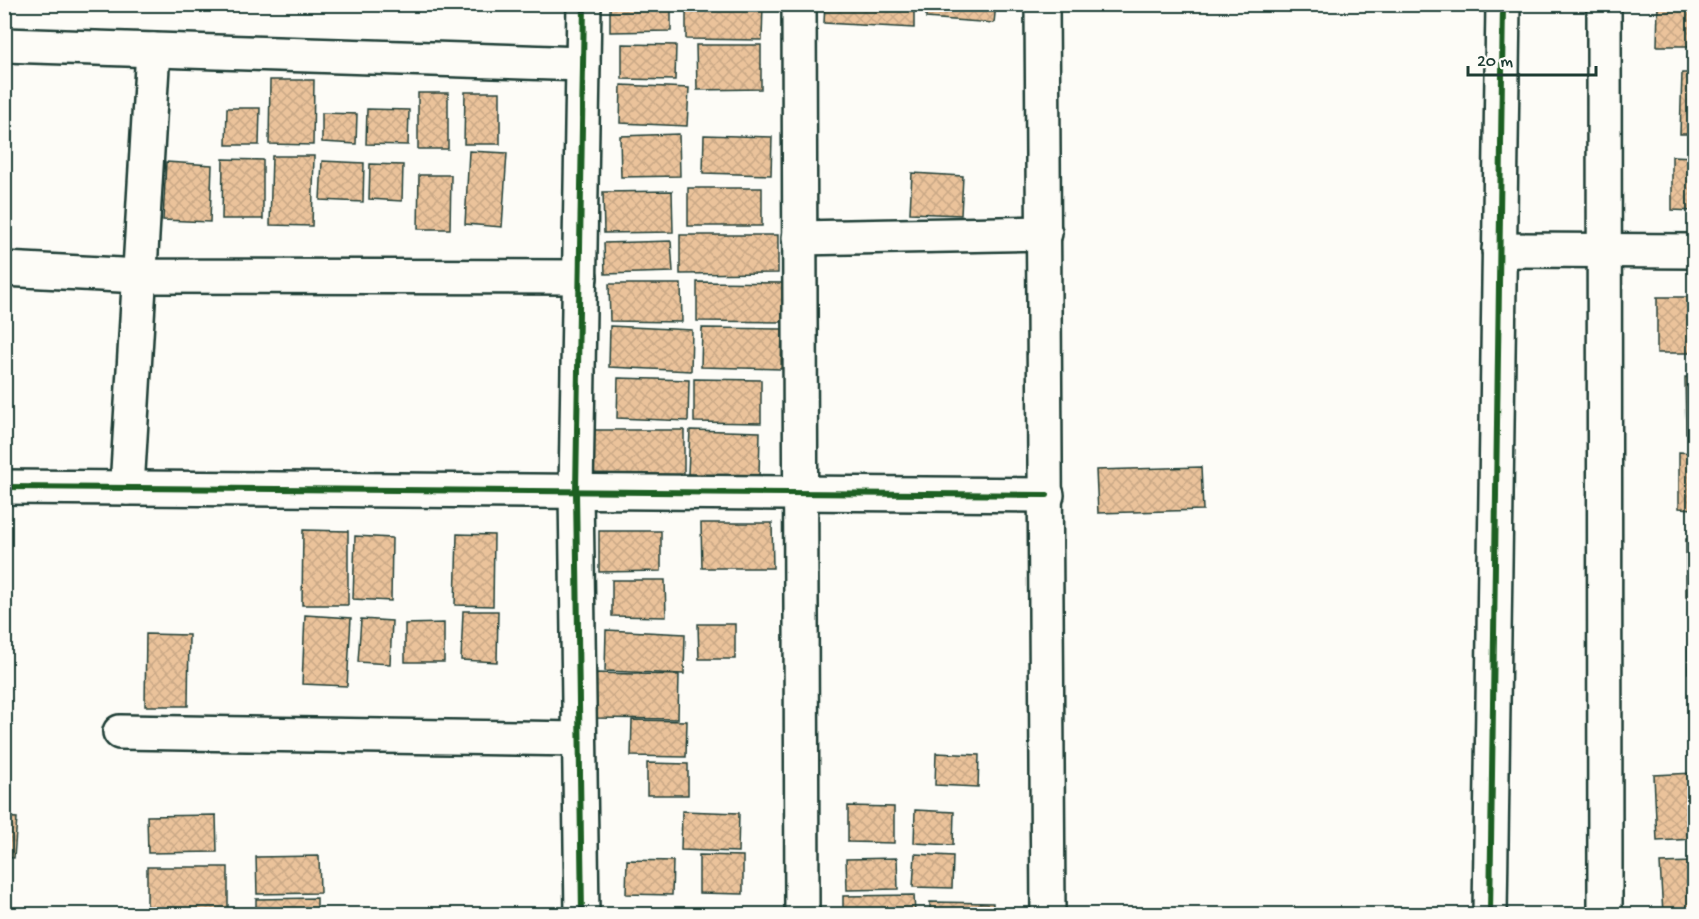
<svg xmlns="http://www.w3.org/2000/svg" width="1699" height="919" font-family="'Gochi Hand',sans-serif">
  <defs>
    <pattern id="building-cross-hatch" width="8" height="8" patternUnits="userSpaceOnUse" patternTransform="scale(1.5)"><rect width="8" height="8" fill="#ebc39b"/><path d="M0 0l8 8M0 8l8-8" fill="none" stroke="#c9a886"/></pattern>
  </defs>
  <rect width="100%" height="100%" fill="#fdfcf7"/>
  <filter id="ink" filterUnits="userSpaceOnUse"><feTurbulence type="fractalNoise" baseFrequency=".0167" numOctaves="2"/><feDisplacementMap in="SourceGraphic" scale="12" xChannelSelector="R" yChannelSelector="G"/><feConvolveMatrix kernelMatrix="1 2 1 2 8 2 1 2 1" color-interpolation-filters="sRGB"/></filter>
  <g filter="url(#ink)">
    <g fill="url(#building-cross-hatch)" stroke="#1f3d34" stroke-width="1.5">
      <path d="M 610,4 L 671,4 L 671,31 L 610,32 Z"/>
      <path d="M 686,4 L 763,4 L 762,40 L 686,39 Z"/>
      <path d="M 825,4 L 914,4 L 914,28 L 824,23 Z"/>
      <path d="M 926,4 L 996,4 L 994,23 L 926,18 Z"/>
      <path d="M 1658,4 L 1694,4 L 1694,46 L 1657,46 Z"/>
      <path d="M 622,44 L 676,45 L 675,80 L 622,79 Z"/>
      <path d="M 696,45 L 761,45 L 761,89 L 697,90 Z"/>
      <path d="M 1682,73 L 1694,73 L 1694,134 L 1680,134 Z"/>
      <path d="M 270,80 L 314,80 L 313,145 L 269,144 Z"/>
      <path d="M 621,85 L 689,88 L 687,126 L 620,123 Z"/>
      <path d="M 465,92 L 500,92 L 500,144 L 464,144 Z"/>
      <rect x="418" y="93" width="30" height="56"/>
      <path d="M 227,108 L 260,108 L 259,145 L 226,145 Z"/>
      <path d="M 367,109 L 409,110 L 408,145 L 366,144 Z"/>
      <path d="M 322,113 L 357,114 L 356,144 L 322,142 Z"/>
      <path d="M 679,134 L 680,176 L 621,177 L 620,136 Z"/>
      <path d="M 704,135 L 772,137 L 771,175 L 703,173 Z"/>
      <path d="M 469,151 L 507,153 L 502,227 L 465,224 Z"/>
      <path d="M 272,156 L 314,156 L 312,226 L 270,225 Z"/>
      <path d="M 1672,156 L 1694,157 L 1694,211 L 1672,210 Z"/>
      <path d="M 223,159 L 263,160 L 263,219 L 222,219 Z"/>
      <path d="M 322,161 L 364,163 L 363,202 L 320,200 Z"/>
      <path d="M 166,162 L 212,165 L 210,222 L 163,220 Z"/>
      <path d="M 370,164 L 403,165 L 402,201 L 369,199 Z"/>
      <path d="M 912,173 L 963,176 L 961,215 L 910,213 Z"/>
      <path d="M 419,175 L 451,175 L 450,229 L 418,229 Z"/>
      <rect x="688" y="188" width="74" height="38"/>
      <path d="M 672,191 L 673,232 L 604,233 L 603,192 Z"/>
      <path d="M 680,235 L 778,235 L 778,273 L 680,274 Z"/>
      <path d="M 671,241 L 673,272 L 605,274 L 604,243 Z"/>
      <path d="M 697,282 L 786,283 L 785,322 L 697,321 Z"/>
      <path d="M 609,284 L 681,284 L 682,322 L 610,321 Z"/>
      <rect x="1657" y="297" width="37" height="56"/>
      <path d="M 610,326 L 692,330 L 691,371 L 609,367 Z"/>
      <path d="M 702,328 L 782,329 L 781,369 L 701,367 Z"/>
      <path d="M 1685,377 L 1694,377 L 1694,433 L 1686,433 Z"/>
      <path d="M 618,378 L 689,380 L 688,421 L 617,418 Z"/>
      <path d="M 694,379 L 761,380 L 761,423 L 694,422 Z"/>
      <path d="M 594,430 L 684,430 L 684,481 L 594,482 Z"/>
      <path d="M 690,430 L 760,432 L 759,477 L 688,474 Z"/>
      <path d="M 1679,452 L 1694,453 L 1694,509 L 1679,508 Z"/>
      <path d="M 1201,467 L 1203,510 L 1098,513 L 1096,470 Z"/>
      <path d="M 701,523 L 772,523 L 773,568 L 702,568 Z"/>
      <path d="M 303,530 L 348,531 L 348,605 L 302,605 Z"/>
      <path d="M 599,531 L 661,531 L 661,571 L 599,572 Z"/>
      <path d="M 457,534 L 494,535 L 493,606 L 455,605 Z"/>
      <path d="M 355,536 L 392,538 L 391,601 L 353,599 Z"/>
      <rect x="1686" y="539" width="8" height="58"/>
      <path d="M 612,580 L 665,580 L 666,617 L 612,616 Z"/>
      <path d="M 463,611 L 498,611 L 497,662 L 461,660 Z"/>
      <path d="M 305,615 L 351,618 L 347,686 L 302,684 Z"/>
      <path d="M 361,619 L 392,621 L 390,664 L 358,662 Z"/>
      <rect x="1688" y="619" width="6" height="54"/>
      <path d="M 444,623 L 444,662 L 405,662 L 405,624 Z"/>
      <path d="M 698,624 L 735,624 L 735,659 L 699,659 Z"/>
      <path d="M 606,630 L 685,634 L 684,674 L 605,671 Z"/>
      <path d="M 146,634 L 189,635 L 188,706 L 145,706 Z"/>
      <path d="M 594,673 L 679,675 L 678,719 L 593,718 Z"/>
      <rect x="1693" y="681" width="1" height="68"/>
      <path d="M 632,720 L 687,721 L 686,757 L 631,756 Z"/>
      <path d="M 936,753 L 979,755 L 978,787 L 935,785 Z"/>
      <path d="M 647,763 L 688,764 L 688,795 L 647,795 Z"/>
      <path d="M 1694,773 L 1694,839 L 1657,841 L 1654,775 Z"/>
      <path d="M 848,806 L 894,807 L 894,843 L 848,842 Z"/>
      <path d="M 915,810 L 954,812 L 953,845 L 914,843 Z"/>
      <path d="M 682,811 L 739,813 L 738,852 L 681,850 Z"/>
      <path d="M 216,815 L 217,852 L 148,853 L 147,816 Z"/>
      <path d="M 4,817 L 17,818 L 14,858 L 4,857 Z"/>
      <path d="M 915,854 L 953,856 L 952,888 L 913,887 Z"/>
      <path d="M 699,855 L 743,856 L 743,894 L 699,893 Z"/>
      <path d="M 319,856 L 320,893 L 257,894 L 256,857 Z"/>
      <path d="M 897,858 L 898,889 L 847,890 L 846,859 Z"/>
      <path d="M 627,860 L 673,861 L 672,895 L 626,894 Z"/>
      <path d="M 1694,862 L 1694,914 L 1663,914 L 1660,863 Z"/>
      <rect x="147" y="867" width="81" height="47"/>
      <path d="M 914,895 L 915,914 L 843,914 L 843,896 Z"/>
      <path d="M 317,898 L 317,914 L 256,914 L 256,899 Z"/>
      <path d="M 930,902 L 993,903 L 993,914 L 930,914 Z"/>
      <path d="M 628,908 L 672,909 L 672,914 L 628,914 Z"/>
    </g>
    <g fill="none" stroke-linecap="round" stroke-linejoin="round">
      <defs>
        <g id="minor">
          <path d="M 799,4 L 802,914"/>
          <path d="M 1042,4 L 1048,914"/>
          <path d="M 1604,4 L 1605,914"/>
          <path d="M 4,45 L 583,64"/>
          <path d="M 799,238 L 1045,233"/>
          <path d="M 1499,250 L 1694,251"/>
          <path d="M 4,269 L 140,276 L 580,277"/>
          <path d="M 4,487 L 1047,495"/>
          <path d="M 127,488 L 153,50"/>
          <path d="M 120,732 L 579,739"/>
          <path d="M 582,914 L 576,492 L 584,4"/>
          <path d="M 1490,914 L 1503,4"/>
        </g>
      </defs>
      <use href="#minor" stroke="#1f3d34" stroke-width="38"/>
      <use href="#minor" stroke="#fdfcf7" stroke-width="33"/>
      <defs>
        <g id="cycleway">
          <path d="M 4,487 L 1047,495"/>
          <path d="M 582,914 L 576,492 L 584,4"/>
          <path d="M 1490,914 L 1503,4"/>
        </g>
      </defs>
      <use href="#cycleway" stroke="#fdfcf7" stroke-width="10"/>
      <use href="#cycleway" stroke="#1b5e20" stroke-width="6"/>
    </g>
  </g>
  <rect width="1699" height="919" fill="none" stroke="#fdfcf7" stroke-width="24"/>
  <rect x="12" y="12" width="1675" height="895" fill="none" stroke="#1f3d34" stroke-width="2" filter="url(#ink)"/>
  <path d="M1468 66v9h128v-9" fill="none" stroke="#1f3d34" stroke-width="3"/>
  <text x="1477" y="66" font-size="18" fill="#1f3d34" stroke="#fdfcf7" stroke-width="4.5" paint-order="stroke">20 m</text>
</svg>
